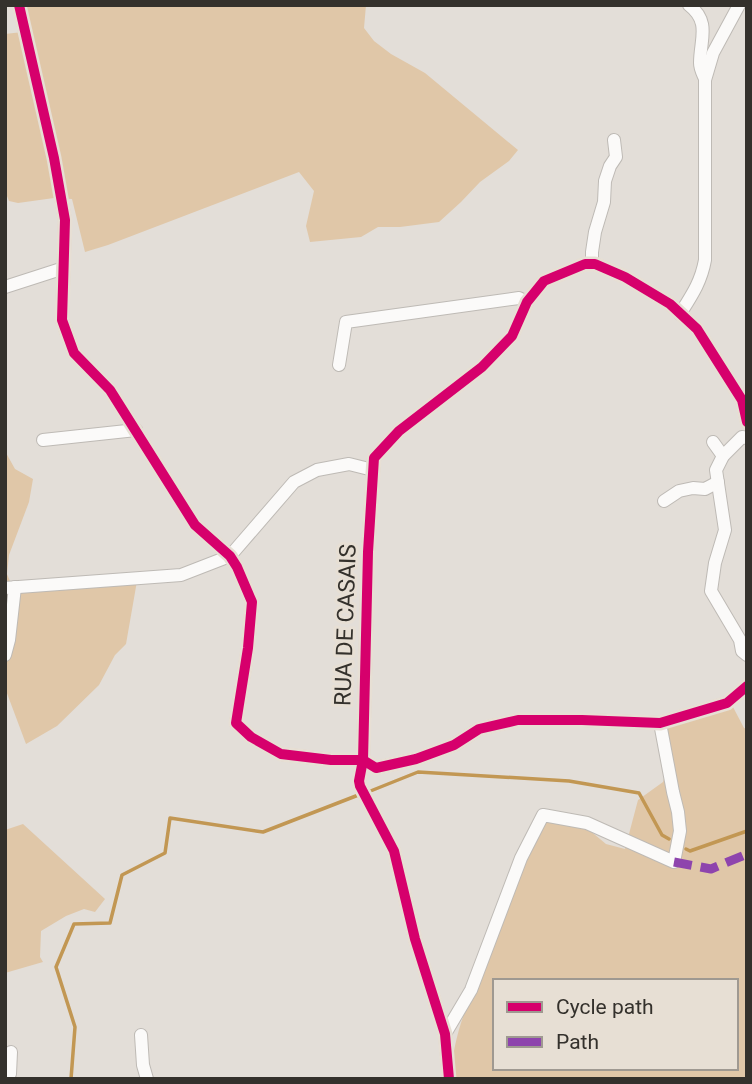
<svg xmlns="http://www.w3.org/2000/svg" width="752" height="1084" font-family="Roboto,sans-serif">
  <rect width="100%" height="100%" fill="#e3ded8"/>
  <g fill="#e0c7a8" fill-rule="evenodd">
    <path d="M 24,5 L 366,5 L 364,28 L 374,41 L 391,54 L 425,73 L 518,150 L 509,161 L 480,182 L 461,202 L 439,222 L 400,227 L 378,227 L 361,237 L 310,242 L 306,226 L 314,191 L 299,172 L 108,245 L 85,252 L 72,199 L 54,198 L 18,203 L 9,201 L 5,191 L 5,34 L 31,31 Z"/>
    <path d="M 5,451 L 15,469 L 33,479 L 29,502 L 9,555 L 7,574 L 13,588 L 137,581 L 126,644 L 115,655 L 99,685 L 57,726 L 26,744 L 5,688 L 7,629 L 5,629 Z"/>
    <path d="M 720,707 L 733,707 L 744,728 L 747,729 L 747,1079 L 452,1079 C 450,1038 473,992 487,954 C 505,907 523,860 541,812 L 582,824 L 606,844 L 625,849 L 638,800 L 663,782 L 666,772 L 666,728 L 676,718 ZM 495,981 L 736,981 L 736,1068 L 495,1068 Z"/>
    <path d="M 23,824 L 105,899 L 95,912 L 84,909 L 66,916 L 41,931 L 40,957 L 43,962 L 5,973 L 5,830 Z"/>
  </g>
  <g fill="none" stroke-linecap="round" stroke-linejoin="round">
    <g stroke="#c29753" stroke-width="3.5">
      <path d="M 368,792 L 418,772 L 569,781 L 639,793 L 662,835 L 669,839"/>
      <path d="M 686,849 L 690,851 L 747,831"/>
      <path d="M 71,1079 L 75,1027 L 56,967 L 74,924 L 110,923 L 122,875 L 165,853 L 170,818 L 263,832 L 361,794"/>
    </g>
    <defs>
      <g id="minor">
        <path d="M 19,5 L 54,158 L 65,220 L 62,320 L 74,353 L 110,390 L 195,525 L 230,556 L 237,567 L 252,602 L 248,648 L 236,723 L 251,737 L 281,754 L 331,760 L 363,760 L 376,768 L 416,759 L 454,745 L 479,729 L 518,720 L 582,720 L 660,723 L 727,703 L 747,686"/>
        <path d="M 689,5 C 711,22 700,40 700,63 C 700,69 703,74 705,79"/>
        <path d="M 592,264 L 592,252 L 595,232 L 604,202 L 605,181 L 610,166 L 616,157 L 614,140"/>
        <path d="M 5,287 L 64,268"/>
        <path d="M 680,314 C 692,295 701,282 705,260 L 705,80 L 713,53 L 739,5"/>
        <path d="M 339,365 L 346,322 L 519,298 L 527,302"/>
        <path d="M 747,438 L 742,437 L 723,456 L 716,470 L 725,530 L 715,563 L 711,591 L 740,640 L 742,651 L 747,655"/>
        <path d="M 43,440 L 136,430"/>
        <path d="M 713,442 L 723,456"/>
        <path d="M 664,501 L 679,491 L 693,488 L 705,489 L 718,482"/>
        <path d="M 5,588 L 181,575 L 230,556 L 294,482 L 317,470 L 349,464 L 373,470"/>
        <path d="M 5,655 L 9,640 L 15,587"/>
        <path d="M 445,1034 L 471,990 L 521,858 L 543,815 L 587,823 L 674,862 L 680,831 L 678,812 L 673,792 L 660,723"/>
        <path d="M 141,1035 L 143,1065 L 147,1079"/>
        <path d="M 5,1079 L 10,1074 L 11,1052"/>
        <path d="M 449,1079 L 445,1034 L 415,939 L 394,851 L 360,786 L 359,781 L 363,760 L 368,552 L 374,458 L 399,431 L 482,367 L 512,336 L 527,302 L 544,281 L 585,264 L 595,264 L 625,277 L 670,304 L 697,329 L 742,400 L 747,422"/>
      </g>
    </defs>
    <use href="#minor" stroke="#bebab5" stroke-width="14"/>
    <use href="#minor" stroke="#fbfaf9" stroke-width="12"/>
    <path stroke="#8e44ad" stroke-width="9" stroke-dasharray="18 9" stroke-linecap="butt" d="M 674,862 L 711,869 L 747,854"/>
    <defs>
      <g id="cycleway">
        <path d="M 19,5 L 54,158 L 65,220 L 62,320 L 74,353 L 110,390 L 195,525 L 230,556 L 237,567 L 252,602 L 248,648 L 236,723 L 251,737 L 281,754 L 331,760 L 363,760 L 376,768 L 416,759 L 454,745 L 479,729 L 518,720 L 582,720 L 660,723 L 727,703 L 747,686"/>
        <path d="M 449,1079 L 445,1034 L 415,939 L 394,851 L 360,786 L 359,781 L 363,760 L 368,552 L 374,458 L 399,431 L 482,367 L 512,336 L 527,302 L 544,281 L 585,264 L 595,264 L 625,277 L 670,304 L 697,329 L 742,400 L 747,422"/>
      </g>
    </defs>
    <use href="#cycleway" stroke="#e7dfd4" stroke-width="15"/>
    <use href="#cycleway" stroke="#d6006c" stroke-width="10"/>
  </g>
  <g text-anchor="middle" stroke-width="6" stroke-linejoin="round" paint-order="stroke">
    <g font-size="23" fill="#34312c" stroke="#e7dfd4">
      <text transform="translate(345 625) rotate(-88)" y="8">RUA DE CASAIS</text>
    </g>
  </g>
  <rect width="752" height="1084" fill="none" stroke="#34312c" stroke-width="14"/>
  <rect x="493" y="979" width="245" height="91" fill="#e7dfd4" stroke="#9f9991" stroke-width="2"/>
  <rect x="507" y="1002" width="35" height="10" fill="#d6006c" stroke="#9f9991" stroke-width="2"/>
  <text x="556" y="1014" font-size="21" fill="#34312c">Cycle path</text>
  <rect x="507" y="1037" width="35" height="10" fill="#8e44ad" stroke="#9f9991" stroke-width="2"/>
  <text x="556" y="1049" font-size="21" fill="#34312c">Path</text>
</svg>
